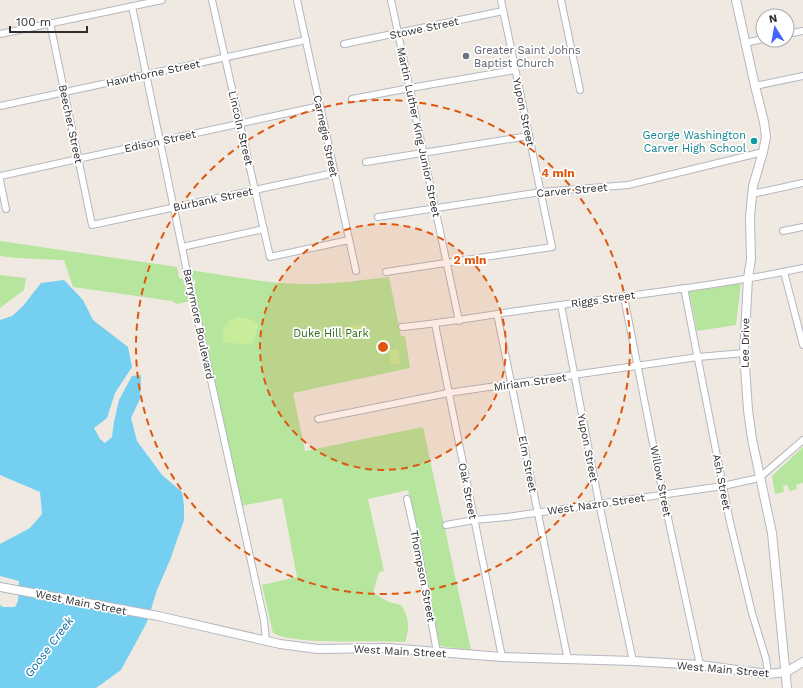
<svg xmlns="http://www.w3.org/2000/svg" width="803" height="688" font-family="'Work Sans',sans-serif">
  <rect width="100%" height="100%" fill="#efe9e1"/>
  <g fill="#b6e59e">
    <path d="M 0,241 L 177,267 L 179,278 L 183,279 L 185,286 L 188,287 L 190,301 L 177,304 L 172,301 L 73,287 L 64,260 C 42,259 21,259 0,256 Z"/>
    <path d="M 189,270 C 229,276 269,284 309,284 C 336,284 362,280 389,277 L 401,336 L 405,336 L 410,368 L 293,393 L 305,451 L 423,427 L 471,650 L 439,646 L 408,490 L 368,499 L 384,571 L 379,572 L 373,593 L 389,602 L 401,605 C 409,618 410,627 405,642 C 371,640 337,643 303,640 C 292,638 283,638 273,633 L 262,585 L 297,577 L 282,498 L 241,506 L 193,285 L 196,283 L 195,280 L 191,279 Z"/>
    <path d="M 0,275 L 26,278 L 24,290 L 0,308 Z"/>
    <path d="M 741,282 L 736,325 L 697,331 L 689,292 L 690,290 Z"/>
    <path d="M 803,447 L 803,483 L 796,485 L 797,489 L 790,491 L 787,485 L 783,486 L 784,492 L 775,494 L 772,476 Z"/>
  </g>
  <g fill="#c9ec9a">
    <path d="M 239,317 L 252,320 L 258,325 L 253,343 L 249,345 L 223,342 C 222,328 224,321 239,317 Z"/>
    <path d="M 364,324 L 366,335 L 350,338 L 348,326 Z"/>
    <path d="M 398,349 L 400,363 L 391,365 L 389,350 Z"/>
  </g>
  <path fill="#75cff0" d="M 64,280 L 83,300 L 93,320 L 128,347 L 132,367 L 115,393 L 107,418 L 94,428 L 100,439 L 105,443 L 112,437 L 114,422 L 119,400 L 132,376 L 141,375 L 140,399 L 131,418 L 137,441 L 162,475 L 182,492 L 184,505 L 184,520 L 170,560 L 157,590 L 147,622 L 121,670 L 96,688 L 0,688 L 0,605 L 3,607 L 15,607 L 18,601 L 19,581 L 0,576 L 0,544 L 30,528 L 42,514 L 40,492 L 0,475 L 0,320 L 12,316 L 23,306 L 41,283 Z"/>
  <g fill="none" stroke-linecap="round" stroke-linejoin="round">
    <defs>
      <g id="minor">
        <path d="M 212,0 L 270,257 L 349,240"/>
        <path d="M 297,0 L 356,271"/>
        <path d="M 391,0 L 459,321"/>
        <path d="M 561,0 L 580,90"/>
        <path d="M 132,6 L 186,267 L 264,620 L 266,641"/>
        <path d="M 50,23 L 92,225 L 334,173"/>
        <path d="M 0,34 L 162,0"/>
        <path d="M 787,34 L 803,31"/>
        <path d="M 745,43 L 763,39"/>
        <path d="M 344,44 L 503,11"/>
        <path d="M 755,86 L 803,76"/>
        <path d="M 352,99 L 410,88 L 515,70"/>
        <path d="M 0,106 L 306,40"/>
        <path d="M 366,162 L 529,136"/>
        <path d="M 0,176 L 320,106"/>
        <path d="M 0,180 L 6,209"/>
        <path d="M 752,194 L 803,183"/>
        <path d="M 378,217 L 541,192 L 628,185 L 763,152"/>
        <path d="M 783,231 L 803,227"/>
        <path d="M 182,247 L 264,229"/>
        <path d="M 386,272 L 552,247 L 501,0"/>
        <path d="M 784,272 L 803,345"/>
        <path d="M 684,288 L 730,522 L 752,613 L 766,659 L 768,674"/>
        <path d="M 624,297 L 663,495 L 700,665"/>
        <path d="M 561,305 L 599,503 L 633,661"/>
        <path d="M 497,314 L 568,660"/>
        <path d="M 435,324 L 502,657"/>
        <path d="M 402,327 C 445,323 488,315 531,309 C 621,296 713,287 803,268"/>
        <path d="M 318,419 L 448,393 L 698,357 L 744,353"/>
        <path d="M 407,499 L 416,539 L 437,652"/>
        <path d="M 446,525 L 474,520 L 507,517 L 723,486 L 759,478 L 803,440"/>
      </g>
      <g id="secondary">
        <path d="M 736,0 L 755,86 L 764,122 L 766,137 L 763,152 L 753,186 L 750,217 L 751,259 L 748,278 L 744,353 L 748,410 L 752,439 L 772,533 L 787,688"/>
        <path d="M 0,587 L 158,616 L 280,644 L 318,649 L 387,648 L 502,657 L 633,661 L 700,665 L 768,674 L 786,672 L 803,662"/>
      </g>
    </defs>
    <use href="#minor" stroke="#b4b7c1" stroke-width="8"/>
    <use href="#secondary" stroke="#b4b7c1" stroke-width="10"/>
    <use href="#minor" stroke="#fff" stroke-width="6"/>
    <use href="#secondary" stroke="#fff" stroke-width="8"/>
  </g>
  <circle cx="383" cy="347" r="123" fill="#df570e" fill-opacity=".12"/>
  <g fill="none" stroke="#df570e" stroke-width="2" stroke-dasharray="7 5">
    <circle cx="383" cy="347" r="123"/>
    <circle cx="383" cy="347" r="247"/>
  </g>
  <circle fill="#6b7280" stroke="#fff" stroke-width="1.5" cx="466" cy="56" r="4"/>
  <circle fill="#0f9aa8" stroke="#fff" stroke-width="1.5" cx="754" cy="141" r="4"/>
  <g text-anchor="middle" stroke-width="3.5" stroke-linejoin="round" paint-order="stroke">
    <g font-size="11" fill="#2e2e2e" stroke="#fff">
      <text transform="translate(424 28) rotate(-12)" y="4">Stowe Street</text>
      <text transform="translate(153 73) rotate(-12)" y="4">Hawthorne Street</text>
      <text transform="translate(524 112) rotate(78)" y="4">Yupon Street</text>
      <text transform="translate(71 124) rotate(78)" y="4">Beecher Street</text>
      <text transform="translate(241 128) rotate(77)" y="4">Lincoln Street</text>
      <text transform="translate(419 132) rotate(78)" y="4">Martin Luther King Junior Street</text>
      <text transform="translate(326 136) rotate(78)" y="4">Carnegie Street</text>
      <text transform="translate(160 141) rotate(-12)" y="4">Edison Street</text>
      <text transform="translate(572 190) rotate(-5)" y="4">Carver Street</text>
      <text transform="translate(213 199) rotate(-12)" y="4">Burbank Street</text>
      <text transform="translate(603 299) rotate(-8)" y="4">Riggs Street</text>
      <text transform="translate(199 324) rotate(78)" y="4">Barrymore Boulevard</text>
      <text transform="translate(745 343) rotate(-89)" y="4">Lee Drive</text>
      <text transform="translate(530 382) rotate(-8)" y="4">Miriam Street</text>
      <text transform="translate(588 448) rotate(79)" y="4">Yupon Street</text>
      <text transform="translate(528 464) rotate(79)" y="4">Elm Street</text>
      <text transform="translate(661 481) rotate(79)" y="4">Willow Street</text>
      <text transform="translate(722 482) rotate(79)" y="4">Ash Street</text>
      <text transform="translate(468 491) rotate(79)" y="4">Oak Street</text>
      <text transform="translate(596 504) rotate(-8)" y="4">West Nazro Street</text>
      <text transform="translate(423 576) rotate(79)" y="4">Thompson Street</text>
      <text transform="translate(81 602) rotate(11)" y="4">West Main Street</text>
      <text transform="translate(400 651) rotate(3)" y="4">West Main Street</text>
      <text transform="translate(723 669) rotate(5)" y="4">West Main Street</text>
    </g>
    <g font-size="11" fill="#5b616d" stroke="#fff" text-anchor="start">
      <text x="474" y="54">Greater Saint Johns<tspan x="474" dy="13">Baptist Church</tspan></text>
    </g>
    <g font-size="11" fill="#0d838f" stroke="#fff" text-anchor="end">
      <text x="746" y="139">George Washington<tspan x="746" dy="13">Carver High School</tspan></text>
    </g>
    <g font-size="11" fill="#2c6e1b" stroke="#fff">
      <text x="331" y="337">Duke Hill Park</text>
    </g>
    <g font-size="12" font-style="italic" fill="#0d6fa3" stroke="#fff">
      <text transform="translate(49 647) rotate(-53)" y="4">Goose Creek</text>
    </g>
  </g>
  <circle cx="383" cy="347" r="6" fill="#df570e" stroke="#fff" stroke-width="2"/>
  <g font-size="12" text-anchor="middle" font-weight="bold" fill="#df570e" stroke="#fff" stroke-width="3.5" stroke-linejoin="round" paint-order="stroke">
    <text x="558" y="177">4 min</text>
    <text x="470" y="264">2 min</text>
  </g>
  <g transform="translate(775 28) rotate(349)"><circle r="19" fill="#ffffff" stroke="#ababab"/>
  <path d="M0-3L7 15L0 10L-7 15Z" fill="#4264fb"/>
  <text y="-6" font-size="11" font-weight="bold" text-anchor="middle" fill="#2e2e2e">N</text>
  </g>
  <path d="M10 26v6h77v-6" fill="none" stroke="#2e2e2e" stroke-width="2"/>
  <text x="16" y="26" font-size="12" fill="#2e2e2e" stroke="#ffffff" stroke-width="3" paint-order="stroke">100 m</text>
</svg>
